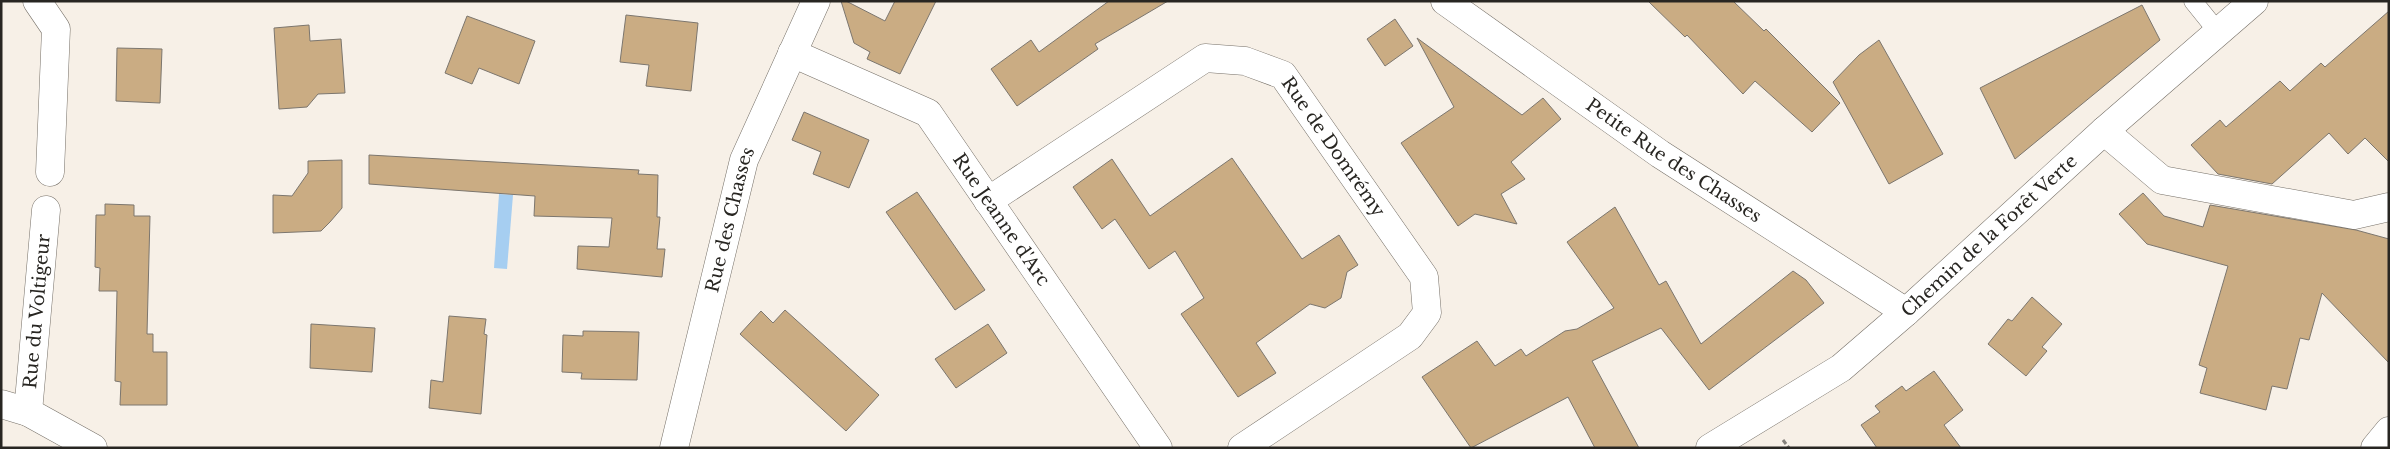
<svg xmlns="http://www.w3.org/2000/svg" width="2390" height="449" font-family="'Libre Baskerville',serif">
  <rect width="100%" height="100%" fill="#f7f0e7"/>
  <path fill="#a6cef1" d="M 499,194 L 513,195 L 507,269 L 494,268 Z"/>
  <g fill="#caac83" stroke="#7c766e">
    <path d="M 841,1 L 846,1 L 885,21 L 895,1 L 936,1 L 900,74 L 867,59 L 870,52 L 854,43 Z"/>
    <path d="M 1109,1 L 1168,1 L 1095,44 L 1098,49 L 1017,106 L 991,69 L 1031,40 L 1039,52 Z"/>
    <path d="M 1648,1 L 1733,1 L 1764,31 L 1766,29 L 1840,103 L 1812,132 L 1755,81 L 1743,94 L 1687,35 L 1685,37 Z"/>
    <path d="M 2142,5 L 2160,40 L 2015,159 L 1980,88 Z"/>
    <path d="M 2389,11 L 2389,162 L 2365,138 L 2348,154 L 2329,133 L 2272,184 L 2218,174 L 2191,145 L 2220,120 L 2226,127 L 2280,81 L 2290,91 L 2321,63 L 2325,67 Z"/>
    <path d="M 626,15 L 698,23 L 691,91 L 646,86 L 649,65 L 620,62 Z"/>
    <path d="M 467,16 L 535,41 L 519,84 L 479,68 L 472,84 L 445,73 Z"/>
    <path d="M 1395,19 L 1413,46 L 1385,66 L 1367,39 Z"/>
    <path d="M 309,25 L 310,41 L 341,39 L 345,93 L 318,94 L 307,107 L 279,109 L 274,28 Z"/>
    <path d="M 1417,38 L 1522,115 L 1543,98 L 1561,119 L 1511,162 L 1525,179 L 1501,194 L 1517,224 L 1475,214 L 1458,226 L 1401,143 L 1454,107 Z"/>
    <path d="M 1879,40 L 1943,154 L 1889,184 L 1833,82 L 1859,55 Z"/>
    <path d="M 117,48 L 162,49 L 160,103 L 116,101 Z"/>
    <path d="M 804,112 L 869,140 L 849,188 L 813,174 L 821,152 L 792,140 Z"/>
    <path d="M 369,155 L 639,170 L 638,174 L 658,175 L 657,217 L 660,217 L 657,249 L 665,249 L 662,277 L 577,269 L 578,246 L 609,247 L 612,218 L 534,216 L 535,196 L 369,184 Z"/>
    <path d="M 1232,158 L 1302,259 L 1339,235 L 1358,265 L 1347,272 L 1341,298 L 1325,308 L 1310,304 L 1256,343 L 1276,373 L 1238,397 L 1181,314 L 1204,298 L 1175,251 L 1149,269 L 1115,219 L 1102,229 L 1073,187 L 1112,159 L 1150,216 Z"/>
    <path d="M 342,160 L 342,208 L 330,222 L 321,231 L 273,233 L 273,195 L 292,196 L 308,173 L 308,161 Z"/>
    <path d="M 917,192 L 985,290 L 955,310 L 886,212 Z"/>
    <path d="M 2143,193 L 2164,216 L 2203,227 L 2210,205 L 2356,230 L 2389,239 L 2389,363 L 2322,293 L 2309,340 L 2300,338 L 2287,389 L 2272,386 L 2266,410 L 2200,393 L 2207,368 L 2199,365 L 2228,266 L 2147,244 L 2119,214 Z"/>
    <path d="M 105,204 L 134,205 L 134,216 L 150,216 L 147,334 L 153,334 L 153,352 L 167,352 L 167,405 L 120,405 L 121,382 L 115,381 L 117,291 L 99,291 L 100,268 L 95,267 L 96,215 L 105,215 Z"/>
    <path d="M 1615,207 L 1659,285 L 1666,281 L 1701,344 L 1793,271 L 1806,280 L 1824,303 L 1709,390 L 1661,328 L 1592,361 L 1639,448 L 1595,448 L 1568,397 L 1471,448 L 1422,377 L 1477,341 L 1495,366 L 1521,349 L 1526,356 L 1565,331 L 1577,329 L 1614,308 L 1567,242 Z"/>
    <path d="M 2032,297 L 2062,324 L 2042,347 L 2047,351 L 2026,376 L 1988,344 L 2008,319 L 2012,321 Z"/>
    <path d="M 785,310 L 879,395 L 846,431 L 740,334 L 761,311 L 773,323 Z"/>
    <path d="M 449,316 L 486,319 L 484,334 L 487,335 L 481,414 L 429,408 L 431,380 L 443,382 Z"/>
    <path d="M 311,324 L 375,328 L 372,372 L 310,368 Z"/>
    <path d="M 988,324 L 1007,353 L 956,388 L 935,359 Z"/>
    <path d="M 583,331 L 639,332 L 637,380 L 581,379 L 582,373 L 562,372 L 563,335 L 583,336 Z"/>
    <path d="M 1934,371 L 1963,410 L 1944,425 L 1961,448 L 1877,448 L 1861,425 L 1880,412 L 1875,406 L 1902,386 L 1906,391 Z"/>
  </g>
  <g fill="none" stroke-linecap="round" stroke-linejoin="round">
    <defs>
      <path id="lane" d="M 2193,1 L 2218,32"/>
      <g id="street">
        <path d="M 37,1 L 56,29 L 50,172"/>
        <path id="s1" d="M 1445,1 L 1660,154 L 1906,312"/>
        <path id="s2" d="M 792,53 L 928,113 L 1158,448"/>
        <path d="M 2104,131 L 2162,180 L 2354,215 L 2389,207"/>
        <path id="s3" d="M 988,201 L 1205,58 L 1245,61 L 1283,75 L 1424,277 L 1427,313 L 1410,336 L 1242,448"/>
        <path d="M 1,404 L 28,412 L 93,448"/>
        <path id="s4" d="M 28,412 L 46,210"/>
        <path id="s5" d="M 674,448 L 744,160 L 816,1"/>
        <path id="s6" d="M 1710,448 L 1841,368 L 1906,312 L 2104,131 L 2254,1"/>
        <path d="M 2375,448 L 2389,431"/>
      </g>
    </defs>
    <use href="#lane" stroke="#767068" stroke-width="19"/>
    <use href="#street" stroke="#767068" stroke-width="29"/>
    <path stroke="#85817b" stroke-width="3" stroke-dasharray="5 2.5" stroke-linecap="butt" d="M 1783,440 L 1789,448"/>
    <use href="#lane" stroke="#fff" stroke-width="18"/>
    <use href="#street" stroke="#fff" stroke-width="28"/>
  </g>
  <g text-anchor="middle" stroke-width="4.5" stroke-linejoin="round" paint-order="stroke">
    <g font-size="18" fill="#282622" stroke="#f7f0e7">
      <text dy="6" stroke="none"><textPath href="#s3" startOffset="428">Rue de Domrémy</textPath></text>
      <text dy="6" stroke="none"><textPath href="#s1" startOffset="279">Petite Rue des Chasses</textPath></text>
      <text dy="6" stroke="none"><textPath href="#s2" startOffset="278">Rue Jeanne d'Arc</textPath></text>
      <text dy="6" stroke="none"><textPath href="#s5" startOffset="235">Rue des Chasses</textPath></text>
      <text dy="6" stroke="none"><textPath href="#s6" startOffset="352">Chemin de la Forêt Verte</textPath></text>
      <text dy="6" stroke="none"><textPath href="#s4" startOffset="101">Rue du Voltigeur</textPath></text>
    </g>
  </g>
  <rect width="2390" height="449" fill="none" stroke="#282622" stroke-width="5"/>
</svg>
